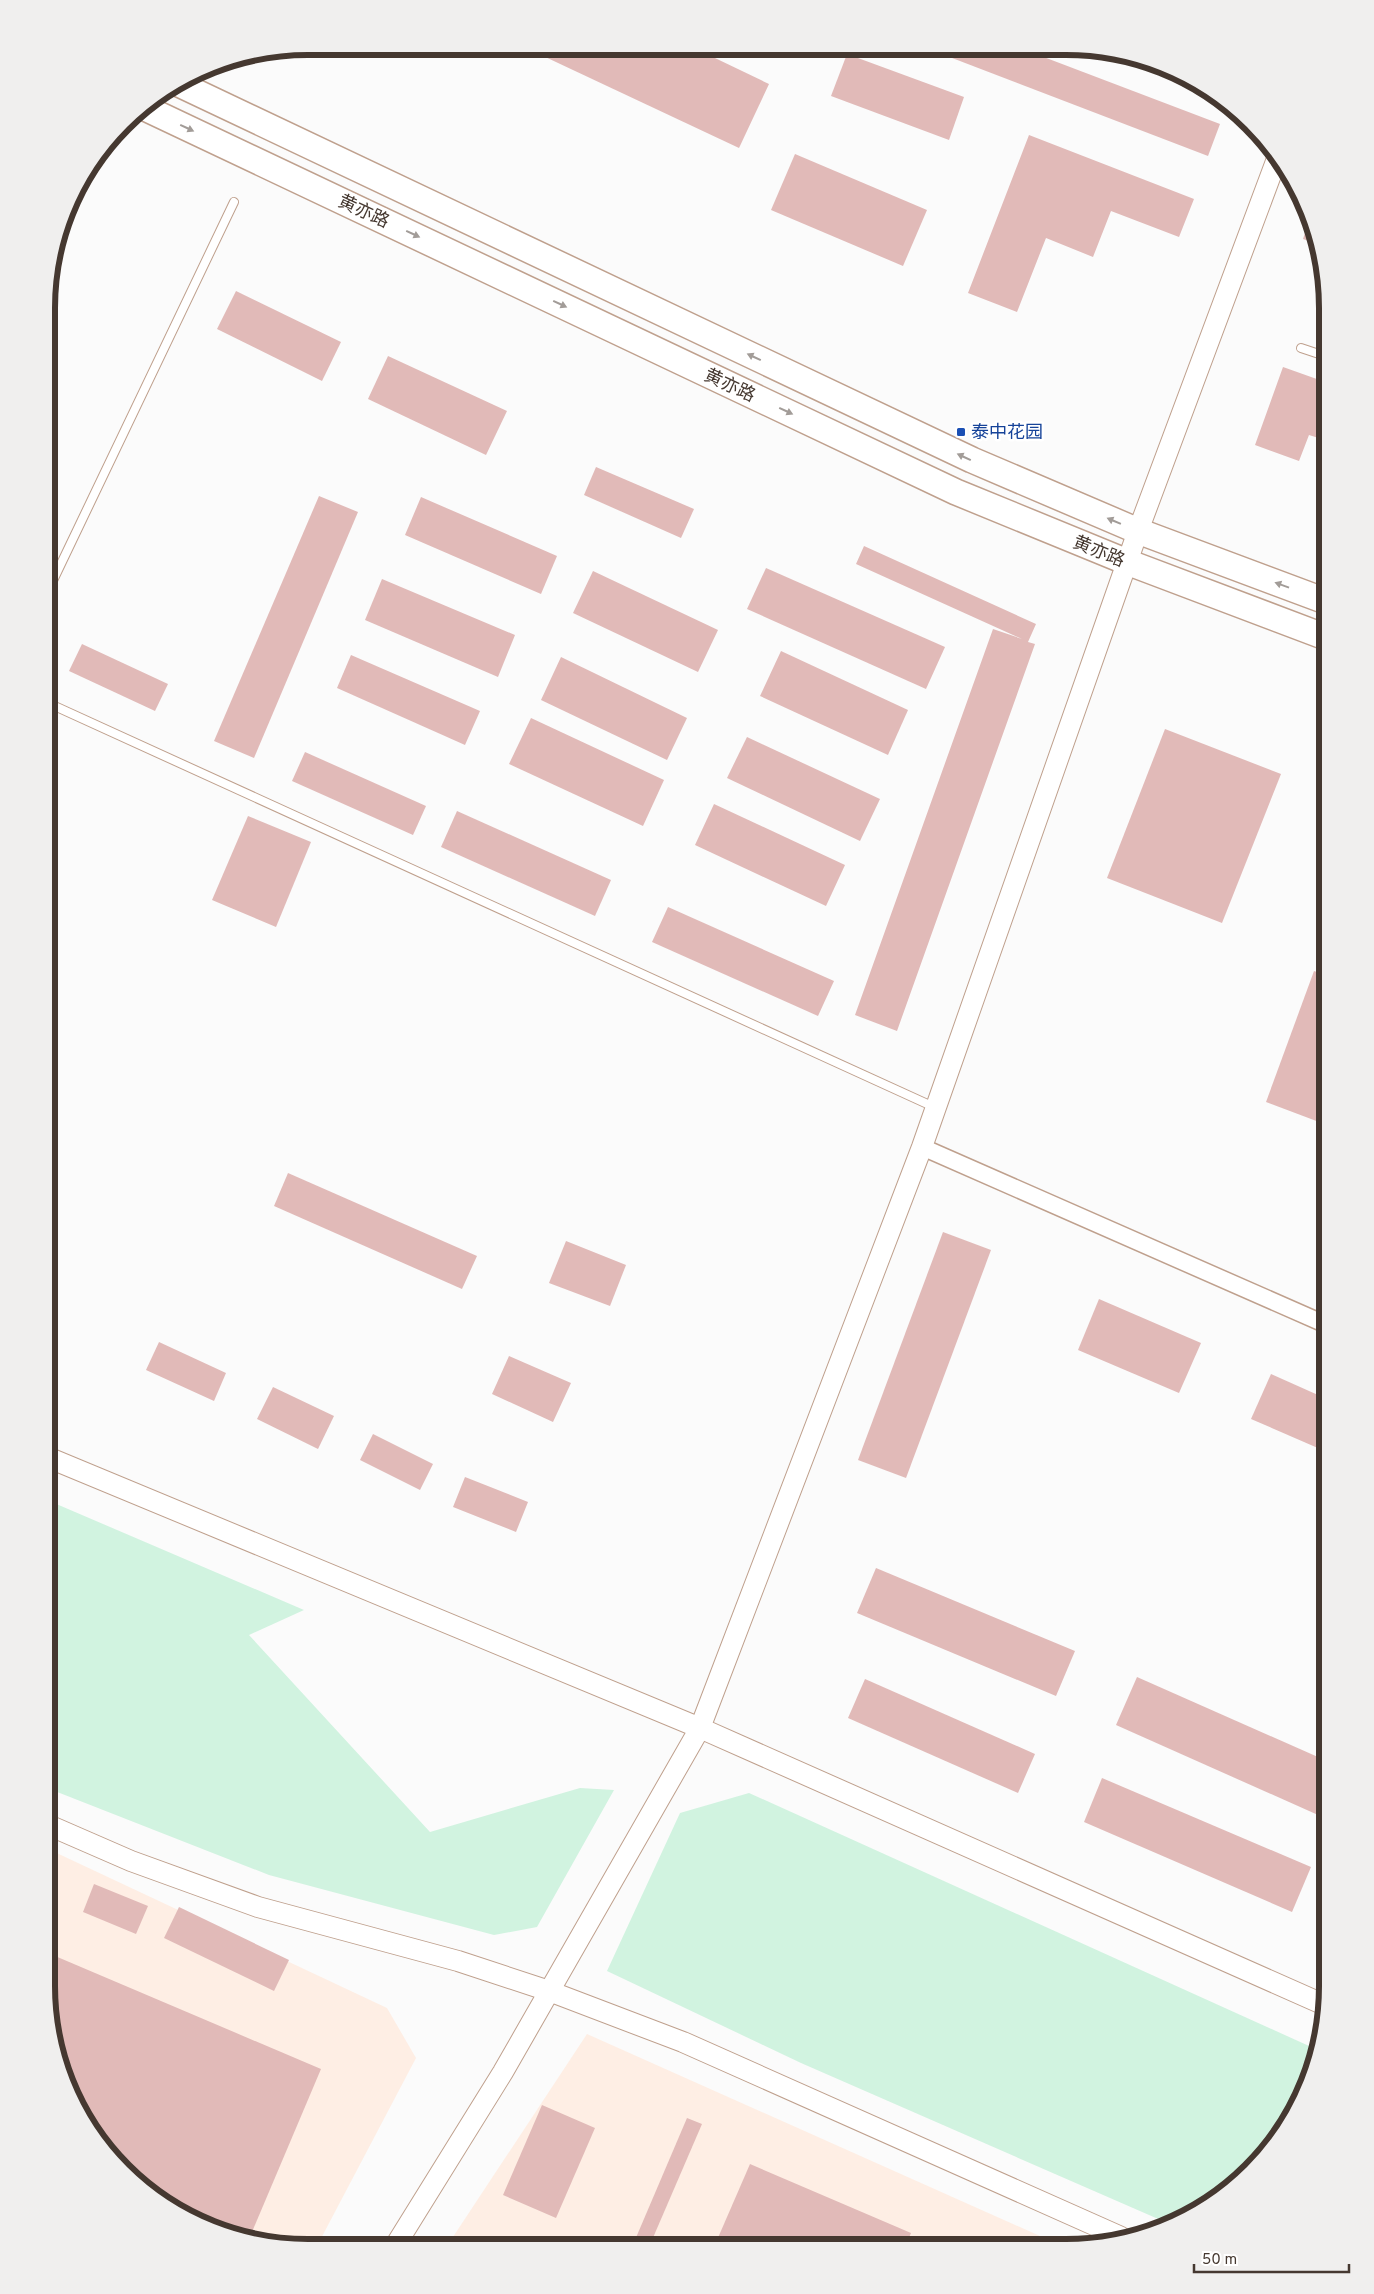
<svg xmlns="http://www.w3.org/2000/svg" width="1374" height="2294" font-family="Overpass,'Noto Sans SC',sans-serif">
  <rect width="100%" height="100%" fill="#fbfbfb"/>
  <g fill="#feeee4">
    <path d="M 46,1848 L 387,2008 L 416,2058 L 317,2246 L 274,2246 L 208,2228 L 149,2194 L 100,2146 L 46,1986 Z"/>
    <path d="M 587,2034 L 1067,2248 L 447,2246 Z"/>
  </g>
  <g fill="#d1f3e0">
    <path d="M 47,1500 L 304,1610 L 249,1635 L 430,1832 L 580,1788 L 614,1790 L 537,1927 L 494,1935 L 269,1875 L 47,1788 Z"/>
    <path d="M 749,1793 L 1318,2050 L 1314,2071 L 1274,2145 L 1225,2194 L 1172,2225 L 801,2063 L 607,1971 L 680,1813 Z"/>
  </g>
  <g fill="#e1bab8">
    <path d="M 524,47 L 692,47 L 769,84 L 739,148 Z"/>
    <path d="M 926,48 L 1020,48 L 1220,124 L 1208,156 Z"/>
    <path d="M 847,54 L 964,97 L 949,140 L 831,96 Z"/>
    <path d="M 1029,135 L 1194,199 L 1179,237 L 1111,211 L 1093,257 L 1046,238 L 1017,312 L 968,293 Z"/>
    <path d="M 795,154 L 927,210 L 903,266 L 771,210 Z"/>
    <path d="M 1310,218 L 1315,243 L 1303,239 Z"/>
    <path d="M 236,291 L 341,342 L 322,381 L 217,329 Z"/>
    <path d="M 388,356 L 507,411 L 486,455 L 368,399 Z"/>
    <path d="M 1283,367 L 1328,383 L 1328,441 L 1309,435 L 1299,461 L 1255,445 Z"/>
    <path d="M 596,467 L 694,509 L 681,538 L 584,495 Z"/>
    <path d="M 319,496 L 358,512 L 254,758 L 214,741 Z"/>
    <path d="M 421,497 L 557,556 L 541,594 L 405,535 Z"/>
    <path d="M 864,546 L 1036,624 L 1028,642 L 1035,644 L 897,1031 L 855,1015 L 993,629 L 1022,639 L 856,564 Z"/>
    <path d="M 766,568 L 945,647 L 926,689 L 747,609 Z"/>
    <path d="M 593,571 L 718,630 L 698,672 L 573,613 Z"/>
    <path d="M 382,579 L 515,635 L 498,677 L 365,620 Z"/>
    <path d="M 82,644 L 168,684 L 155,711 L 69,671 Z"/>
    <path d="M 781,651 L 908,710 L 888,755 L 760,696 Z"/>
    <path d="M 351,655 L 480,711 L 465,745 L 337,688 Z"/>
    <path d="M 561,657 L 687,718 L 667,760 L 541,700 Z"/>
    <path d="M 531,718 L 664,780 L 643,826 L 509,764 Z"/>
    <path d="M 1165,729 L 1281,774 L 1222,923 L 1107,878 Z"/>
    <path d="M 747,737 L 880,799 L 860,841 L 727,778 Z"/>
    <path d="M 305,752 L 426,806 L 413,835 L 292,781 Z"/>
    <path d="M 48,762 L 56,766 L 48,784 Z"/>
    <path d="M 714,804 L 845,865 L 826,906 L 695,845 Z"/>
    <path d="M 457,811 L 611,880 L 595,916 L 441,847 Z"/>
    <path d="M 248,816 L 311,842 L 276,927 L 212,900 Z"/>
    <path d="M 668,907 L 834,981 L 818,1016 L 652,942 Z"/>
    <path d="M 1314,971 L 1328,976 L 1327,1125 L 1266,1102 Z"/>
    <path d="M 288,1173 L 477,1256 L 462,1289 L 274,1206 Z"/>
    <path d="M 943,1232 L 991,1250 L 906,1478 L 858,1460 Z"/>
    <path d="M 566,1241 L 626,1265 L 610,1306 L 549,1283 Z"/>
    <path d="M 1099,1299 L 1201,1343 L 1179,1393 L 1078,1350 Z"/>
    <path d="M 159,1342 L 226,1373 L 214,1401 L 146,1370 Z"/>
    <path d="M 509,1356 L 571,1383 L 553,1422 L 492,1394 Z"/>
    <path d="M 1271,1374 L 1327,1399 L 1327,1452 L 1251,1419 Z"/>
    <path d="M 273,1387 L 334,1416 L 318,1449 L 257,1419 Z"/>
    <path d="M 373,1434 L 433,1464 L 420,1490 L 360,1460 Z"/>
    <path d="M 465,1477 L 528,1502 L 516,1532 L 453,1507 Z"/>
    <path d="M 876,1568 L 1075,1651 L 1056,1696 L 857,1613 Z"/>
    <path d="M 1137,1677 L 1327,1761 L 1327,1819 L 1116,1725 Z"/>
    <path d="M 865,1679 L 1035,1754 L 1018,1793 L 848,1718 Z"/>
    <path d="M 1102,1778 L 1311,1867 L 1292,1912 L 1084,1822 Z"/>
    <path d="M 94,1884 L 148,1906 L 136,1934 L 83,1912 Z"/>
    <path d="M 179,1907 L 289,1960 L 274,1991 L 164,1938 Z"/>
    <path d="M 48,1953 L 321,2069 L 249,2239 L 208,2228 L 149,2194 L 100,2146 L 66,2086 L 46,1986 Z"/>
    <path d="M 542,2105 L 595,2128 L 556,2218 L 503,2195 Z"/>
    <path d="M 687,2118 L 702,2124 L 649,2247 L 632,2247 Z"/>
    <path d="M 750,2164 L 911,2233 L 905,2247 L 714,2247 Z"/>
  </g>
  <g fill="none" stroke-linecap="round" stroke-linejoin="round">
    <defs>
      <g id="service">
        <path d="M 1301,348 L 1328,357"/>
        <path d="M 48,591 L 234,202"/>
        <path d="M 48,703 L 934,1107"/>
      </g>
      <path id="minor" d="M 922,1147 L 1327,1325"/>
      <g id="tertiary">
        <path d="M 47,1457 L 700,1728 L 1327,2006"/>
        <path d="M 46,1824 L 131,1861 L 258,1907 L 458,1961 L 549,1991 L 683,2042 L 1121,2237"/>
        <path d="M 395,2246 L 503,2072 L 700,1728 L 922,1147 L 1138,531 L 1278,156"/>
      </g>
      <g id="primary">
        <path d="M 179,84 L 972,460 L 1138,531 L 1328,602"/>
        <path d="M 143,107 L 956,492 L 1127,562 L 1328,638"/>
      </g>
    </defs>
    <use href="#service" stroke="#bfa08d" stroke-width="10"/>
    <use href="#minor" stroke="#bfa08d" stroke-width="19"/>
    <use href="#tertiary" stroke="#bfa08d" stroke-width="22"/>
    <use href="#primary" stroke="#bfa08d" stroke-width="28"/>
    <use href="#service" stroke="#fff" stroke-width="8"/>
    <use href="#minor" stroke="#fff" stroke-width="16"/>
    <use href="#tertiary" stroke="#fff" stroke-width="20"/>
    <use href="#primary" stroke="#fff" stroke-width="25"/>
  </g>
  <defs><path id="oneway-solid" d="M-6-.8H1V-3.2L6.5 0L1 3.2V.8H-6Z" transform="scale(1.25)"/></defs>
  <g fill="#a29c98">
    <use href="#oneway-solid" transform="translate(187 128) rotate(25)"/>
    <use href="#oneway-solid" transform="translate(413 234) rotate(25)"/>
    <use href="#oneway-solid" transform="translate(560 304) rotate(25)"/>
    <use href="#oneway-solid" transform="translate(754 357) rotate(-155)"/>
    <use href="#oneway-solid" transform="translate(786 411) rotate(25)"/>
    <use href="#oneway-solid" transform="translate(964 457) rotate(-155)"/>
    <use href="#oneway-solid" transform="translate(1114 521) rotate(-157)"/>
    <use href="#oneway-solid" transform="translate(1282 585) rotate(-160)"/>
  </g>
  <rect fill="#1a4fb4" stroke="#fff" stroke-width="2" x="956" y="427" width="10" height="10" rx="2.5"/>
  <g text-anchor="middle" stroke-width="5" stroke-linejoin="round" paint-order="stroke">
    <g font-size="18" fill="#453830" stroke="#fff">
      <text transform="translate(364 211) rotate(25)" y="6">黄亦路</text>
      <text transform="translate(730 385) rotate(25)" y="6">黄亦路</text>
      <text transform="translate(1099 551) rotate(22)" y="6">黄亦路</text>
    </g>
    <g font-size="18" fill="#164399" stroke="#fff" text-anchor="start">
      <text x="971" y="438">泰中花园</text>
    </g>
  </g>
  <path d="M0 0H1374V2294H0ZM308 55H1066A253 253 0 0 1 1319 308V1986A253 253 0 0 1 1066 2239H308A253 253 0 0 1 55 1986V308A253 253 0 0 1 308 55Z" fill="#f0efee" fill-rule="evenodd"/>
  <path fill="none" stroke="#453830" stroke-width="6" d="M308 55H1066A253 253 0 0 1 1319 308V1986A253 253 0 0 1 1066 2239H308A253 253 0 0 1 55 1986V308A253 253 0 0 1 308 55Z"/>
  <path d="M1194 2264v8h155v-8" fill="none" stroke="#453830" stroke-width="2.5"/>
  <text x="1202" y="2264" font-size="15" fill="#453830" stroke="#ffffff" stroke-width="4" paint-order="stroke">50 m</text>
</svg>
